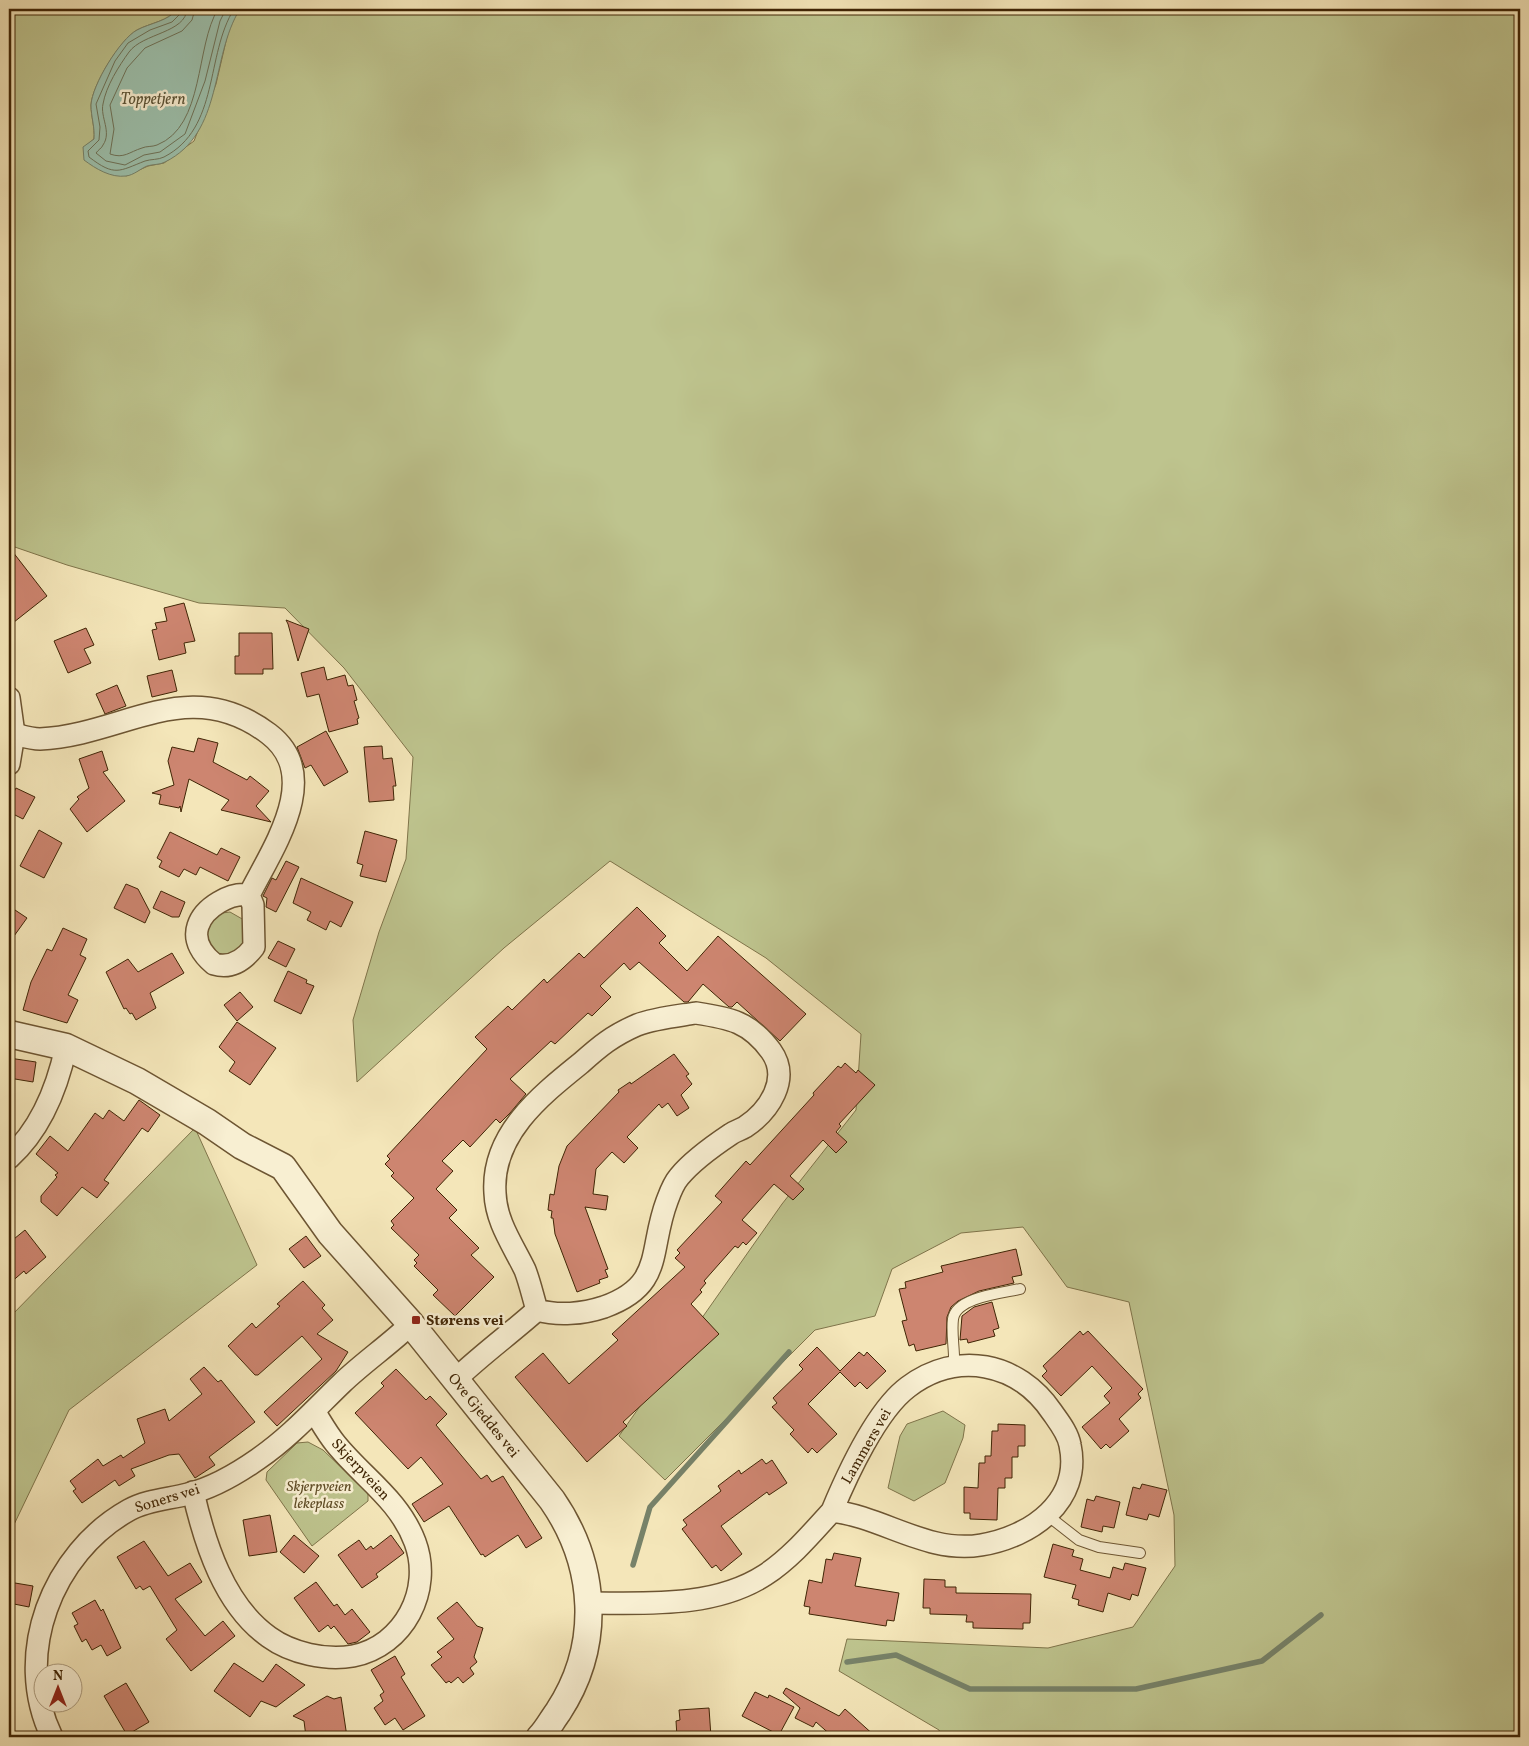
<svg xmlns="http://www.w3.org/2000/svg" width="1529" height="1746" font-family="Vollkorn,serif">
  <rect width="100%" height="100%" fill="#f4e6b9"/>
  <filter id="stains"><feTurbulence type="fractalNoise" baseFrequency=".004" numOctaves="4"/><feColorMatrix values="0 0 0 0 .2 0 0 0 0 .09 0 0 0 0 .02 0 0 0 .5 -.17"/></filter>
  <radialGradient id="worn" r=".72"><stop offset=".6" stop-color="#630" stop-opacity="0"/><stop offset="1" stop-color="#630" stop-opacity=".3"/></radialGradient>
  <g fill="#bec48e" stroke="#7f744a">
    <path d="M 9,9 L 177,9 C 169,21 150,23 137,30 C 120,40 92,85 91,105 C 91,117 95,127 94,139 L 83,148 L 126,176 L 148,166 L 164,163 L 194,141 L 216,84 L 230,24 L 240,9 L 1520,9 L 1520,1737 L 942,1737 L 939,1730 L 839,1671 L 847,1639 L 1048,1648 L 1133,1627 L 1175,1566 L 1174,1515 L 1129,1302 L 1067,1287 L 1023,1227 L 961,1233 L 892,1269 L 875,1316 L 815,1330 L 665,1480 L 619,1436 L 782,1204 L 856,1110 L 861,1034 L 766,958 L 610,861 L 504,948 L 357,1082 L 353,1020 L 379,932 L 406,859 L 413,757 L 344,668 L 285,608 L 199,603 L 67,565 L 9,545 Z"/>
    <path d="M 230,912 L 244,920 L 250,935 L 233,958 L 212,954 L 205,926 L 222,913 Z"/>
    <path d="M 195,1128 L 257,1265 L 69,1410 L 9,1535 L 9,1318 Z"/>
    <path d="M 943,1411 L 965,1425 L 963,1438 L 945,1483 L 914,1501 L 888,1488 L 900,1436 L 907,1424 Z"/>
    <path d="M 308,1442 L 323,1450 L 368,1493 L 368,1501 L 312,1546 L 266,1480 L 267,1472 L 297,1443 Z"/>
  </g>
  <path fill="#9cc0ac" stroke="#778269" d="M 177,9 L 240,9 C 210,57 224,133 165,162 C 160,165 153,164 147,166 C 140,169 134,175 126,176 C 111,178 96,169 84,160 L 83,147 L 94,139 C 95,127 91,117 91,105 C 92,85 120,39 137,30 C 150,23 169,21 177,9 Z"/>
  <g fill="none" stroke-linecap="round" stroke-linejoin="round">
    <g stroke="#6e7258" stroke-width="1">
      <path d="M 181,9 L 179,15 L 172,22 L 150,30 L 128,43 L 115,61 L 96,104 L 100,127 L 99,140 L 88,151 L 89,157 C 115,177 119,171 145,161 C 151,159 158,160 164,157 C 220,128 205,55 234,9"/>
      <path d="M 187,9 C 186,33 143,33 129,52 C 119,66 106,86 103,104 C 100,117 112,132 103,145 C 102,148 98,150 96,153 L 106,161 L 125,165 L 144,155 L 160,152 L 185,134 L 205,81 L 220,21 L 226,9"/>
      <path d="M 195,9 L 192,20 L 182,31 L 145,48 L 127,68 L 110,105 L 114,129 L 110,154 C 124,159 129,152 142,148 C 146,146 152,147 157,145 C 205,126 195,46 218,9"/>
    </g>
    <g stroke="#778269" stroke-width="5.5">
      <path d="M 633,1565 L 650,1507 L 789,1352"/>
      <path d="M 847,1662 L 896,1655 L 970,1689 L 1136,1689 L 1262,1661 L 1321,1615"/>
    </g>
  </g>
  <g fill="#cd8570" stroke="#402505">
    <path d="M 9,547 L 47,596 L 9,626 Z"/>
    <path d="M 184,603 L 195,641 L 184,643 L 186,653 L 159,660 L 152,630 L 157,629 L 155,623 L 167,621 L 164,608 Z"/>
    <path d="M 286,620 L 309,629 L 298,661 L 288,624 Z"/>
    <path d="M 86,628 L 94,645 L 84,649 L 91,663 L 68,673 L 54,641 Z"/>
    <path d="M 239,633 L 272,633 L 273,669 L 263,669 L 263,674 L 235,674 L 235,656 L 239,656 Z"/>
    <path d="M 324,667 L 327,680 L 345,675 L 348,686 L 353,685 L 357,700 L 354,701 L 359,718 L 357,719 L 358,724 L 329,732 L 319,694 L 307,697 L 301,673 Z"/>
    <path d="M 172,670 L 177,691 L 152,697 L 147,676 Z"/>
    <path d="M 117,685 L 126,706 L 105,714 L 96,694 Z"/>
    <path d="M 326,731 L 348,772 L 324,786 L 311,765 L 305,768 L 297,747 Z"/>
    <path d="M 198,738 L 218,743 L 213,762 L 247,780 L 250,776 L 269,791 L 256,806 L 271,822 L 221,810 L 229,800 L 189,779 L 181,812 L 180,806 L 179,808 L 159,804 L 161,795 L 152,793 L 174,785 L 168,761 L 172,747 L 194,752 Z"/>
    <path d="M 382,746 L 383,759 L 392,758 L 396,786 L 393,786 L 394,800 L 369,802 L 364,747 Z"/>
    <path d="M 102,751 L 108,770 L 103,772 L 125,801 L 87,832 L 70,809 L 79,799 L 77,797 L 89,788 L 79,759 Z"/>
    <path d="M 16,788 L 35,797 L 23,819 L 9,812 L 9,801 Z"/>
    <path d="M 39,830 L 62,843 L 44,878 L 20,866 Z"/>
    <path d="M 365,831 L 397,840 L 386,882 L 360,876 L 363,865 L 357,863 Z"/>
    <path d="M 170,832 L 217,855 L 221,848 L 240,857 L 228,881 L 200,867 L 196,875 L 184,869 L 179,877 L 159,867 L 162,861 L 157,858 Z"/>
    <path d="M 286,861 L 299,867 L 276,912 L 266,907 L 267,898 L 263,896 L 272,878 L 276,880 Z"/>
    <path d="M 301,878 L 353,902 L 341,927 L 330,921 L 326,930 L 307,920 L 311,912 L 293,903 Z"/>
    <path d="M 126,884 L 138,889 L 150,912 L 145,923 L 114,908 Z"/>
    <path d="M 161,891 L 185,902 L 179,917 L 172,917 L 153,908 Z"/>
    <path d="M 9,906 L 27,918 L 9,943 Z"/>
    <path d="M 637,907 L 666,936 L 659,943 L 687,971 L 718,936 L 806,1014 L 780,1041 L 737,1002 L 732,1007 L 729,1007 L 703,984 L 688,1002 L 684,1002 L 639,962 L 630,970 L 624,963 L 600,986 L 611,997 L 592,1016 L 588,1013 L 555,1044 L 551,1041 L 510,1079 L 526,1094 L 510,1113 L 500,1123 L 496,1119 L 470,1147 L 463,1140 L 442,1161 L 453,1171 L 436,1189 L 457,1210 L 449,1218 L 479,1248 L 471,1255 L 494,1277 L 455,1316 L 433,1295 L 438,1290 L 414,1266 L 417,1263 L 414,1260 L 419,1255 L 391,1228 L 394,1225 L 391,1221 L 414,1198 L 391,1176 L 394,1173 L 385,1164 L 390,1159 L 387,1156 L 487,1049 L 475,1037 L 508,1006 L 512,1010 L 544,979 L 547,983 L 579,953 L 584,958 Z"/>
    <path d="M 63,928 L 87,939 L 80,955 L 86,958 L 68,995 L 78,1000 L 67,1023 L 23,1010 L 31,982 L 47,949 L 52,951 Z"/>
    <path d="M 278,941 L 295,949 L 286,967 L 268,958 Z"/>
    <path d="M 172,953 L 184,973 L 150,993 L 156,1008 L 136,1020 L 132,1013 L 130,1014 L 126,1008 L 124,1009 L 106,972 L 128,959 L 138,972 Z"/>
    <path d="M 288,971 L 307,980 L 306,983 L 314,986 L 301,1014 L 274,1001 Z"/>
    <path d="M 240,992 L 253,1007 L 237,1021 L 224,1005 Z"/>
    <path d="M 237,1022 L 276,1048 L 250,1085 L 229,1071 L 235,1062 L 219,1047 Z"/>
    <path d="M 674,1054 L 689,1074 L 686,1076 L 692,1084 L 681,1095 L 689,1108 L 677,1116 L 668,1103 L 662,1108 L 659,1104 L 627,1137 L 638,1148 L 624,1163 L 612,1152 L 596,1169 L 593,1194 L 608,1196 L 606,1210 L 585,1207 L 608,1269 L 605,1270 L 608,1277 L 599,1280 L 600,1283 L 577,1292 L 555,1234 L 553,1218 L 551,1218 L 552,1211 L 548,1210 L 550,1194 L 554,1195 L 559,1166 L 567,1146 L 619,1092 L 618,1090 L 630,1082 L 631,1084 Z"/>
    <path d="M 9,1058 L 36,1062 L 33,1082 L 9,1078 Z"/>
    <path d="M 845,1063 L 856,1073 L 858,1070 L 875,1085 L 839,1124 L 841,1126 L 836,1132 L 847,1142 L 836,1153 L 823,1140 L 790,1176 L 804,1189 L 793,1200 L 774,1184 L 742,1220 L 757,1233 L 746,1245 L 743,1242 L 738,1248 L 735,1246 L 704,1281 L 706,1283 L 700,1290 L 702,1292 L 691,1304 L 719,1334 L 623,1422 L 627,1426 L 587,1462 L 515,1377 L 543,1353 L 569,1384 L 618,1340 L 612,1334 L 685,1267 L 675,1258 L 680,1253 L 677,1250 L 722,1202 L 715,1196 L 746,1161 L 750,1165 L 814,1095 L 813,1093 L 838,1066 L 841,1068 Z"/>
    <path d="M 139,1100 L 160,1115 L 148,1132 L 142,1128 L 104,1180 L 109,1183 L 97,1198 L 82,1187 L 57,1216 L 41,1202 L 41,1196 L 57,1177 L 55,1175 L 58,1173 L 36,1154 L 50,1136 L 68,1151 L 95,1113 L 103,1119 L 109,1110 L 124,1121 Z"/>
    <path d="M 25,1230 L 46,1257 L 26,1274 L 24,1271 L 9,1284 L 9,1243 Z"/>
    <path d="M 306,1236 L 321,1256 L 304,1268 L 289,1249 Z"/>
    <path d="M 1016,1249 L 1022,1275 L 1012,1277 L 1014,1283 L 979,1291 L 958,1301 L 951,1307 L 947,1317 L 946,1344 L 916,1351 L 914,1344 L 909,1346 L 902,1321 L 907,1320 L 899,1289 L 906,1288 L 905,1282 L 943,1272 L 941,1266 Z"/>
    <path d="M 303,1281 L 325,1305 L 322,1308 L 333,1320 L 317,1334 L 348,1352 L 336,1371 L 277,1426 L 264,1412 L 322,1359 L 302,1336 L 258,1375 L 255,1375 L 228,1346 L 252,1323 L 256,1328 L 280,1306 L 277,1304 Z"/>
    <path d="M 992,1302 L 999,1328 L 993,1330 L 995,1336 L 968,1343 L 967,1339 L 960,1340 L 962,1316 L 974,1307 Z"/>
    <path d="M 1080,1331 L 1083,1335 L 1088,1331 L 1143,1389 L 1138,1394 L 1141,1398 L 1119,1419 L 1129,1431 L 1110,1448 L 1106,1444 L 1101,1449 L 1082,1427 L 1110,1403 L 1104,1396 L 1112,1388 L 1092,1366 L 1061,1396 L 1042,1376 L 1047,1371 L 1043,1366 Z"/>
    <path d="M 817,1347 L 840,1371 L 859,1352 L 864,1356 L 867,1352 L 886,1371 L 867,1389 L 860,1382 L 855,1387 L 840,1372 L 808,1404 L 837,1434 L 817,1453 L 812,1448 L 808,1453 L 790,1434 L 794,1430 L 772,1407 L 777,1403 L 773,1398 L 803,1369 L 799,1365 Z"/>
    <path d="M 204,1367 L 218,1382 L 221,1380 L 255,1422 L 209,1457 L 215,1465 L 195,1478 L 179,1454 L 169,1455 L 131,1469 L 135,1476 L 119,1486 L 115,1480 L 82,1503 L 73,1491 L 76,1489 L 70,1481 L 98,1459 L 103,1466 L 121,1455 L 123,1458 L 145,1443 L 137,1419 L 165,1409 L 169,1421 L 202,1394 L 190,1379 Z"/>
    <path d="M 396,1369 L 426,1400 L 430,1396 L 447,1414 L 436,1425 L 481,1479 L 487,1475 L 492,1482 L 503,1476 L 542,1538 L 526,1548 L 518,1535 L 485,1557 L 483,1554 L 481,1555 L 449,1506 L 424,1522 L 412,1504 L 443,1484 L 421,1457 L 408,1469 L 355,1413 L 384,1386 L 381,1383 Z"/>
    <path d="M 998,1424 L 1025,1425 L 1025,1446 L 1018,1446 L 1018,1457 L 1012,1457 L 1012,1478 L 1005,1478 L 1005,1488 L 998,1488 L 997,1520 L 970,1519 L 970,1513 L 964,1513 L 964,1487 L 978,1488 L 979,1463 L 985,1463 L 985,1456 L 991,1456 L 992,1431 L 998,1431 Z"/>
    <path d="M 762,1459 L 766,1464 L 772,1460 L 787,1483 L 769,1495 L 767,1492 L 721,1526 L 742,1554 L 721,1571 L 716,1565 L 712,1568 L 682,1529 L 687,1525 L 683,1520 L 721,1491 L 718,1486 L 739,1470 L 741,1474 Z"/>
    <path d="M 1142,1484 L 1167,1490 L 1159,1517 L 1149,1514 L 1147,1520 L 1126,1515 L 1133,1487 L 1140,1489 Z"/>
    <path d="M 1096,1496 L 1120,1502 L 1114,1528 L 1103,1526 L 1102,1532 L 1081,1527 L 1087,1499 L 1094,1501 Z"/>
    <path d="M 270,1515 L 277,1552 L 249,1556 L 243,1520 Z"/>
    <path d="M 294,1535 L 319,1556 L 304,1573 L 280,1552 Z"/>
    <path d="M 391,1535 L 404,1553 L 376,1574 L 378,1577 L 362,1588 L 338,1555 L 359,1540 L 366,1550 L 371,1546 L 373,1549 Z"/>
    <path d="M 144,1541 L 168,1576 L 190,1563 L 202,1582 L 175,1599 L 205,1636 L 223,1621 L 235,1636 L 191,1671 L 166,1639 L 177,1630 L 150,1586 L 143,1590 L 140,1586 L 136,1589 L 117,1557 Z"/>
    <path d="M 1053,1544 L 1074,1550 L 1072,1556 L 1083,1559 L 1080,1570 L 1110,1578 L 1113,1567 L 1123,1570 L 1125,1563 L 1146,1568 L 1138,1596 L 1132,1594 L 1130,1600 L 1108,1593 L 1103,1612 L 1078,1605 L 1079,1600 L 1072,1598 L 1076,1585 L 1044,1577 Z"/>
    <path d="M 834,1553 L 861,1558 L 855,1586 L 899,1593 L 894,1621 L 887,1620 L 886,1626 L 809,1614 L 810,1607 L 804,1606 L 809,1580 L 822,1583 L 826,1559 L 832,1560 Z"/>
    <path d="M 924,1579 L 945,1580 L 945,1587 L 956,1587 L 956,1593 L 1031,1594 L 1030,1623 L 1023,1623 L 1023,1629 L 973,1628 L 973,1622 L 966,1622 L 967,1615 L 930,1614 L 930,1608 L 923,1608 Z"/>
    <path d="M 9,1582 L 33,1586 L 29,1607 L 9,1603 Z"/>
    <path d="M 316,1582 L 334,1606 L 337,1604 L 345,1615 L 352,1609 L 370,1632 L 357,1642 L 348,1644 L 334,1626 L 331,1629 L 328,1625 L 319,1632 L 294,1598 Z"/>
    <path d="M 95,1600 L 101,1611 L 103,1609 L 121,1648 L 107,1656 L 101,1645 L 92,1650 L 86,1639 L 82,1642 L 74,1626 L 78,1624 L 72,1613 Z"/>
    <path d="M 457,1602 L 477,1626 L 483,1628 L 474,1657 L 477,1662 L 470,1668 L 474,1674 L 463,1683 L 458,1677 L 451,1683 L 449,1681 L 446,1683 L 431,1665 L 442,1657 L 437,1652 L 454,1639 L 437,1618 Z"/>
    <path d="M 395,1656 L 405,1674 L 401,1677 L 425,1716 L 403,1730 L 395,1718 L 385,1725 L 374,1708 L 383,1701 L 380,1695 L 384,1692 L 371,1670 Z"/>
    <path d="M 234,1663 L 263,1682 L 276,1664 L 305,1685 L 276,1707 L 261,1701 L 250,1717 L 214,1691 Z"/>
    <path d="M 126,1683 L 149,1722 L 127,1735 L 104,1696 Z"/>
    <path d="M 786,1688 L 839,1716 L 845,1709 L 876,1737 L 833,1737 L 816,1722 L 813,1727 L 795,1718 L 800,1708 L 783,1693 Z"/>
    <path d="M 755,1692 L 768,1698 L 769,1695 L 794,1707 L 779,1735 L 742,1716 Z"/>
    <path d="M 327,1696 L 334,1699 L 341,1697 L 347,1737 L 306,1737 L 304,1721 L 293,1716 Z"/>
    <path d="M 709,1708 L 711,1737 L 677,1737 L 676,1721 L 680,1720 L 679,1710 Z"/>
  </g>
  <g fill="none" stroke-linecap="round" stroke-linejoin="round">
    <defs>
      <g id="service">
        <path d="M 954,1366 C 955,1351 951,1334 953,1319 C 956,1297 1003,1293 1020,1289"/>
        <path d="M 1047,1515 L 1079,1540 L 1099,1547 L 1140,1553"/>
      </g>
      <g id="minor">
        <path d="M 9,698 L 14,734 L 9,764"/>
        <path d="M 14,734 C 22,736 31,739 40,739 C 125,735 188,673 269,734 C 324,776 272,849 249,895 L 253,905 L 254,947 C 244,960 231,969 214,964 C 203,955 193,941 198,926 C 204,907 231,892 249,895"/>
        <path d="M 696,1013 C 730,1018 750,1022 771,1051 C 791,1079 769,1111 745,1127 C 740,1130 735,1131 731,1134 C 713,1146 692,1161 679,1177 C 673,1184 670,1193 667,1201 C 648,1251 665,1285 604,1307 C 583,1314 558,1316 537,1310 C 533,1297 530,1283 525,1270 C 513,1245 496,1222 495,1193 C 491,1135 540,1096 581,1063 C 600,1046 612,1036 637,1025 C 655,1018 677,1016 696,1013 Z"/>
        <path d="M 9,1158 C 41,1129 57,1089 66,1047"/>
        <path d="M 455,1380 C 481,1355 510,1334 537,1310"/>
        <path d="M 193,1492 C 205,1544 224,1605 269,1637 C 291,1653 326,1661 353,1656 C 404,1646 433,1590 415,1542 C 399,1499 362,1477 335,1443 C 327,1433 321,1422 314,1411"/>
        <path d="M 589,1603 C 647,1603 714,1608 765,1575 C 791,1558 811,1534 832,1511 C 883,1517 928,1554 981,1545 C 1031,1537 1082,1501 1070,1445 C 1068,1433 1059,1422 1052,1412 C 1018,1362 957,1350 908,1387 C 877,1410 847,1475 832,1511"/>
        <path d="M 52,1737 C 12,1655 52,1553 129,1510 C 147,1500 169,1499 188,1494 C 212,1488 238,1473 258,1459 C 290,1437 315,1409 342,1383 C 364,1362 389,1345 411,1324"/>
      </g>
      <path id="tertiary" d="M 9,1034 L 66,1047 L 137,1081 L 207,1122 L 242,1146 L 283,1167 L 330,1233 L 411,1324 L 552,1500 C 597,1565 602,1645 558,1712 C 552,1720 547,1730 540,1737"/>
    </defs>
    <use href="#service" stroke="#6d5532" stroke-width="12"/>
    <use href="#minor" stroke="#6d5532" stroke-width="24"/>
    <use href="#tertiary" stroke="#6d5532" stroke-width="29"/>
    <use href="#service" stroke="#f8efd2" stroke-width="10"/>
    <use href="#minor" stroke="#f8efd2" stroke-width="21"/>
    <use href="#tertiary" stroke="#f8efd2" stroke-width="26"/>
  </g>
  <rect fill="#8f2418" stroke="#f8efd2" stroke-width="2" x="411" y="1315" width="10" height="10" rx="2.5"/>
  <g text-anchor="middle" stroke-width="5" stroke-linejoin="round" paint-order="stroke">
    <g font-size="15" font-weight="bold" fill="#402505" stroke="#f8efd2" text-anchor="start">
      <text x="426" y="1325">Størens vei</text>
    </g>
    <g font-size="15" fill="#402505" stroke="#f8efd2">
      <text transform="translate(484 1415) rotate(51)" y="5">Ove Gjeddes vei</text>
      <text transform="translate(866 1446) rotate(-60)" y="5">Lammers vei</text>
      <text transform="translate(361 1469) rotate(47)" y="5">Skjerpveien</text>
      <text transform="translate(167 1498) rotate(-17)" y="5">Soners vei</text>
    </g>
    <g font-size="15" font-style="italic" fill="#604d27" stroke="#f8efd2">
      <text x="319" y="1491">Skjerpveien<tspan x="319" dy="17">lekeplass</tspan></text>
    </g>
    <g font-size="16" font-style="italic" fill="#5c5437" stroke="#f8efd2">
      <text x="153" y="104">Toppetjern</text>
    </g>
  </g>
  <rect width="1529" height="1746" fill="none" stroke="#f4e6b9" stroke-width="30"/>
  <rect x="10" y="10" width="1509" height="1726" fill="none" stroke="#402505" stroke-width="2.5"/>
  <rect x="15" y="15" width="1499" height="1716" fill="none" stroke="#402505"/>
  <g transform="translate(58 1688)"><circle r="24" fill="#f8efd2" stroke="#ae9e80"/>
  <path d="M0-4L9 19L0 12L-9 19Z" fill="#8f2418"/>
  <text y="-8" font-size="14" font-weight="bold" text-anchor="middle" fill="#402505">N</text>
  </g>
  <rect width="100%" height="100%" filter="url(#stains)"/>
  <rect width="100%" height="100%" fill="url(#worn)"/>
</svg>
